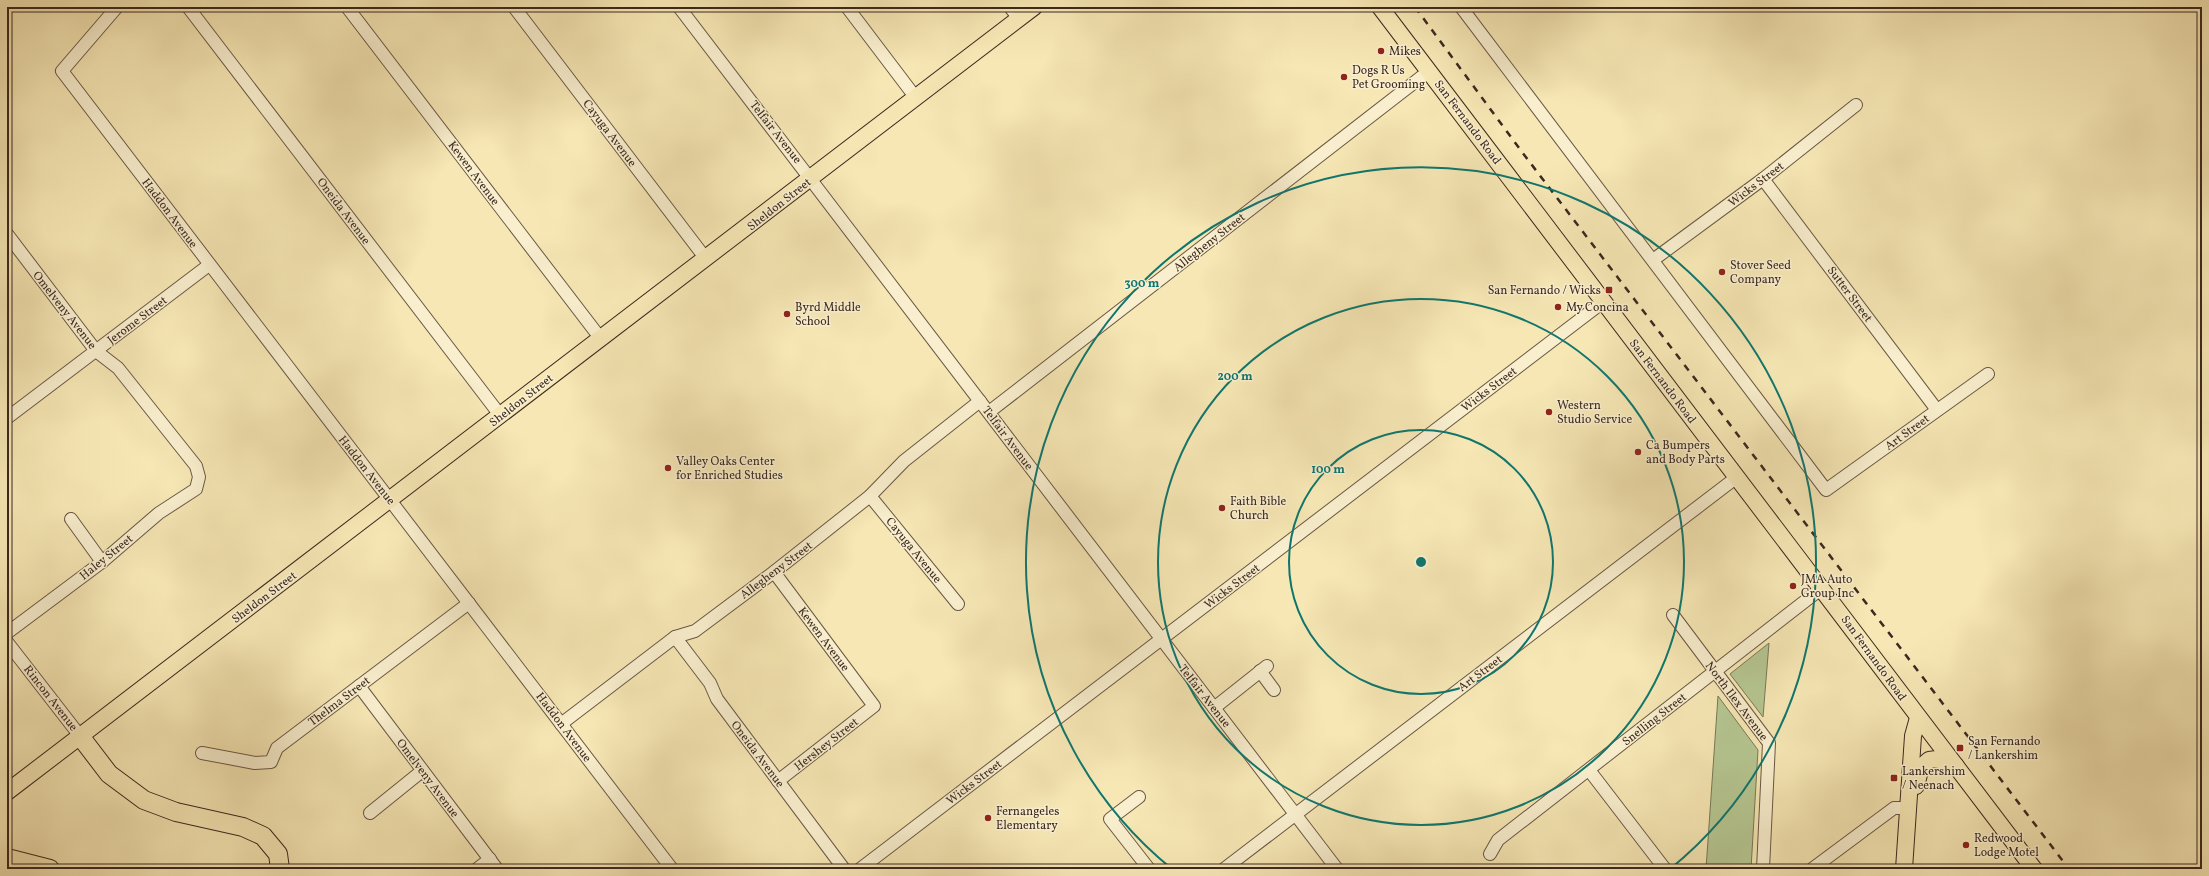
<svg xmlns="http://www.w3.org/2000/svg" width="2209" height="876" font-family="Vollkorn,serif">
  <rect width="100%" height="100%" fill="#f6e7b4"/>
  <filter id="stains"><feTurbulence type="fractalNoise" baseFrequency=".005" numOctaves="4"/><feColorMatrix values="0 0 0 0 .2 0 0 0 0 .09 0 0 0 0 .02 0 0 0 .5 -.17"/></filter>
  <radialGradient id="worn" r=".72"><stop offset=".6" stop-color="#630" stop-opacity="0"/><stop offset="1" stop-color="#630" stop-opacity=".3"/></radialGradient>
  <g fill="#b6c792" stroke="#787859">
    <path d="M 1769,643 L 1763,717 L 1730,674 Z"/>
    <path d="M 1718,696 L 1758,750 L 1751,869 L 1706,869 Z"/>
  </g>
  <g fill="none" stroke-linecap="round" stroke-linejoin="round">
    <defs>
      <g id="minor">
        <path d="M 117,7 L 62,71 L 672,869"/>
        <path d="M 188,7 L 500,415"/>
        <path d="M 347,7 L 601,339"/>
        <path d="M 514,7 L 706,259"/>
        <path d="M 679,7 L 1337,869"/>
        <path d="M 847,7 L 916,98"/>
        <path d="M 1010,7 L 1019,19"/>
        <path d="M 1461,7 L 1826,490 L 1988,374"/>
        <path d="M 1763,179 L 1937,410"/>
        <path d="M 7,234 L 96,351 L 118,368 L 196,466 L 199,477 L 196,489 L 159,513 L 102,562 L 7,633"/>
        <path d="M 1653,260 L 1763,179 L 1856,105"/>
        <path d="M 989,412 L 1429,71"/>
        <path d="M 7,418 L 209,265"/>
        <path d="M 870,496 L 958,604"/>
        <path d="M 71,519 L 102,562"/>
        <path d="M 774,572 L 874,706 L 778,781"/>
        <path d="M 1673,615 L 1769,743 L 1763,869"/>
        <path d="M 675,637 L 710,683 L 717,699 L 844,869"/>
        <path d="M 7,642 L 80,736"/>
        <path d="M 1260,671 L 1274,690"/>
        <path d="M 359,686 L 497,869"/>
        <path d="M 1214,708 L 1267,666"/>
        <path d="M 561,724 L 675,637 L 695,631 L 774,572 L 870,496 L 904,461 L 980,401"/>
        <path d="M 202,753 L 255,763 L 271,762 L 277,748 L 469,603"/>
        <path d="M 1589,770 L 1665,869"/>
        <path d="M 1139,797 L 1110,819 L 1149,869"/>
        <path d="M 370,813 L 422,771"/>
        <path d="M 1490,854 L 1498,840 L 1822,588"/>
        <path d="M 477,869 L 490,859"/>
        <path d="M 860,869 L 1603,302"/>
        <path d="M 1224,869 L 1737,477"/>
        <path d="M 1812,869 L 1894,808 L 1907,808"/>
      </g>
      <g id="major">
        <path d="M 1380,7 L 2034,869"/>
        <path d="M 1916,786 L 1921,767 L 1929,760 L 1937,759 L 1956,766"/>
        <path d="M 7,792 L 1034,7"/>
        <path d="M 1904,869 L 1913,736 L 1918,718"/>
      </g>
      <g id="highway">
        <path d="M 80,736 L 109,774 L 144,800 L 176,812 L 243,827 L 263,836 L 278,854 L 280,869"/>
        <path d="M 7,858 L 50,869"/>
      </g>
    </defs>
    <use href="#minor" stroke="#6a5845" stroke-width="14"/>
    <use href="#major" stroke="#3b2820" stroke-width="18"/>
    <use href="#highway" stroke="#3b2820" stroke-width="20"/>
    <use href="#minor" stroke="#f9efce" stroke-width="12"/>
    <use href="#major" stroke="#f6e7b4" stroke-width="16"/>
    <use href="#highway" stroke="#f6e7b4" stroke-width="18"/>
    <path stroke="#3b2820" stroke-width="2.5" stroke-dasharray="7 7" stroke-linecap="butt" d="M 1415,7 L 1522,152 L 2069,869"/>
  </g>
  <g fill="none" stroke="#0f766e" stroke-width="2">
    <circle cx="1421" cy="562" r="132"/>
    <circle cx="1421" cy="562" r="263"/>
    <path d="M1172 869A395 395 0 1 1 1670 869"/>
  </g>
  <g fill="#8f2418" stroke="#f9efce" stroke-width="1.5">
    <circle cx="1381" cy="51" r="4"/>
    <circle cx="1344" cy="77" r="4"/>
    <circle cx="1722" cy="272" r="4"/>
    <rect x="1605" y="286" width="8" height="8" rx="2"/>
    <circle cx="1558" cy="307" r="4"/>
    <circle cx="787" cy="314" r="4"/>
    <circle cx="1549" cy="412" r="4"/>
    <circle cx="1638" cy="452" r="4"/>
    <circle cx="668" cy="468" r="4"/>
    <circle cx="1222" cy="508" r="4"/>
    <circle cx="1793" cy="586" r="4"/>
    <rect x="1956" y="744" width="8" height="8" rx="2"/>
    <rect x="1890" y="774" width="8" height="8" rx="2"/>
    <circle cx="988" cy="818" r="4"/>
    <circle cx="1966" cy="845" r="4"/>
  </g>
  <g text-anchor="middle" stroke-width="3" stroke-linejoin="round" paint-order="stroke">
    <g font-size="12" fill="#3b2820" stroke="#f9efce" text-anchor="start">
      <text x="1389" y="55">Mikes</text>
      <text x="1352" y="74">Dogs R Us<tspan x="1352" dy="14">Pet Grooming</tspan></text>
      <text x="1730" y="269">Stover Seed<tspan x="1730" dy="14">Company</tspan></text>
      <text x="1601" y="294" text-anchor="end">San Fernando / Wicks</text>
      <text x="795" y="311">Byrd Middle<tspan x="795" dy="14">School</tspan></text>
      <text x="1566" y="311">My Concina</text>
      <text x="1557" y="409">Western<tspan x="1557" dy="14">Studio Service</tspan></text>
      <text x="1646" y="449">Ca Bumpers<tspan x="1646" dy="14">and Body Parts</tspan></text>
      <text x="676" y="465">Valley Oaks Center<tspan x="676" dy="14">for Enriched Studies</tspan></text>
      <text x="1230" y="505">Faith Bible<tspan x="1230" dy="14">Church</tspan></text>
      <text x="1801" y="583">JMA Auto<tspan x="1801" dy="14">Group Inc</tspan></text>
      <text x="1968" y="745">San Fernando<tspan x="1968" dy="14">/ Lankershim</tspan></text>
      <text x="1902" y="775">Lankershim<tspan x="1902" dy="14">/ Neenach</tspan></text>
      <text x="996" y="815">Fernangeles<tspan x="996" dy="14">Elementary</tspan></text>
      <text x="1974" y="842">Redwood<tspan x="1974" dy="14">Lodge Motel</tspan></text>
    </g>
    <g font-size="12" fill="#3b2820" stroke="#f9efce">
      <text transform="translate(1468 122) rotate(53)" y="4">San Fernando Road</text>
      <text transform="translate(776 132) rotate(52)" y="4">Telfair Avenue</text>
      <text transform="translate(610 133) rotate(53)" y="4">Cayuga Avenue</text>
      <text transform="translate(474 173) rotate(53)" y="4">Kewen Avenue</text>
      <text transform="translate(1756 184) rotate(-37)" y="4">Wicks Street</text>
      <text transform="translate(779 204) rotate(-38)" y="4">Sheldon Street</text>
      <text transform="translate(344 211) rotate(53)" y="4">Oneida Avenue</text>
      <text transform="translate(170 213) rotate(53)" y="4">Haddon Avenue</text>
      <text transform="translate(1209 242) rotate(-38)" y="4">Allegheny Street</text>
      <text transform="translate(1850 294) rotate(53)" y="4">Sutter Street</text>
      <text transform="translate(65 310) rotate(52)" y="4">Omelveny Avenue</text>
      <text transform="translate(137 320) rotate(-37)" y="4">Jerome Street</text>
      <text transform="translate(1663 381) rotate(53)" y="4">San Fernando Road</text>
      <text transform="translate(1489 389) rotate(-37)" y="4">Wicks Street</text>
      <text transform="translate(521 400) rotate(-38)" y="4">Sheldon Street</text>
      <text transform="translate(1907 432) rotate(-36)" y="4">Art Street</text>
      <text transform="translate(1008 438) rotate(53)" y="4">Telfair Avenue</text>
      <text transform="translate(367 470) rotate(52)" y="4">Haddon Avenue</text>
      <text transform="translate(914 550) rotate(51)" y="4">Cayuga Avenue</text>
      <text transform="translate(106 557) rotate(-39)" y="4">Haley Street</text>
      <text transform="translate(776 570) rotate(-37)" y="4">Allegheny Street</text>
      <text transform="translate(1232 586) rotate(-37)" y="4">Wicks Street</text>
      <text transform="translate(264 597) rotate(-37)" y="4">Sheldon Street</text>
      <text transform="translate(824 639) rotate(53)" y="4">Kewen Avenue</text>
      <text transform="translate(1874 658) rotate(54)" y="4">San Fernando Road</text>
      <text transform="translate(1480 673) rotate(-37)" y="4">Art Street</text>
      <text transform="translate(1205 696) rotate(52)" y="4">Telfair Avenue</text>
      <text transform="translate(51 698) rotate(52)" y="4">Rincon Avenue</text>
      <text transform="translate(339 701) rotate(-37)" y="4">Thelma Street</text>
      <text transform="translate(1737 701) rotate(53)" y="4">North Ilex Avenue</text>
      <text transform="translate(1654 719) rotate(-38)" y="4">Snelling Street</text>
      <text transform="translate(564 727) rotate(53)" y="4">Haddon Avenue</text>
      <text transform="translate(826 744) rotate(-38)" y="4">Hershey Street</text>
      <text transform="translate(758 754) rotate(53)" y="4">Oneida Avenue</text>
      <text transform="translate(428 778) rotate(53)" y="4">Omelveny Avenue</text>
      <text transform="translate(974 782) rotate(-37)" y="4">Wicks Street</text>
    </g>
  </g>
  <circle cx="1421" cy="562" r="6" fill="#0f766e" stroke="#f9efce" stroke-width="2"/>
  <g font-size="12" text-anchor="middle" font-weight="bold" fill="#0f766e" stroke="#f9efce" stroke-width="3" stroke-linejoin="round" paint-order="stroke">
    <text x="1142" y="287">300 m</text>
    <text x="1235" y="380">200 m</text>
    <text x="1328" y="473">100 m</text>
  </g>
  <rect width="2209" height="876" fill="none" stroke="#f6e7b4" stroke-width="24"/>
  <rect x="8" y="8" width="2193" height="860" fill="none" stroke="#3b2820" stroke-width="2"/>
  <rect x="12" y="12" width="2185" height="852" fill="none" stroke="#3b2820"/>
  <rect width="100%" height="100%" filter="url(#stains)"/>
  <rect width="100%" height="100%" fill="url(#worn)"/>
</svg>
